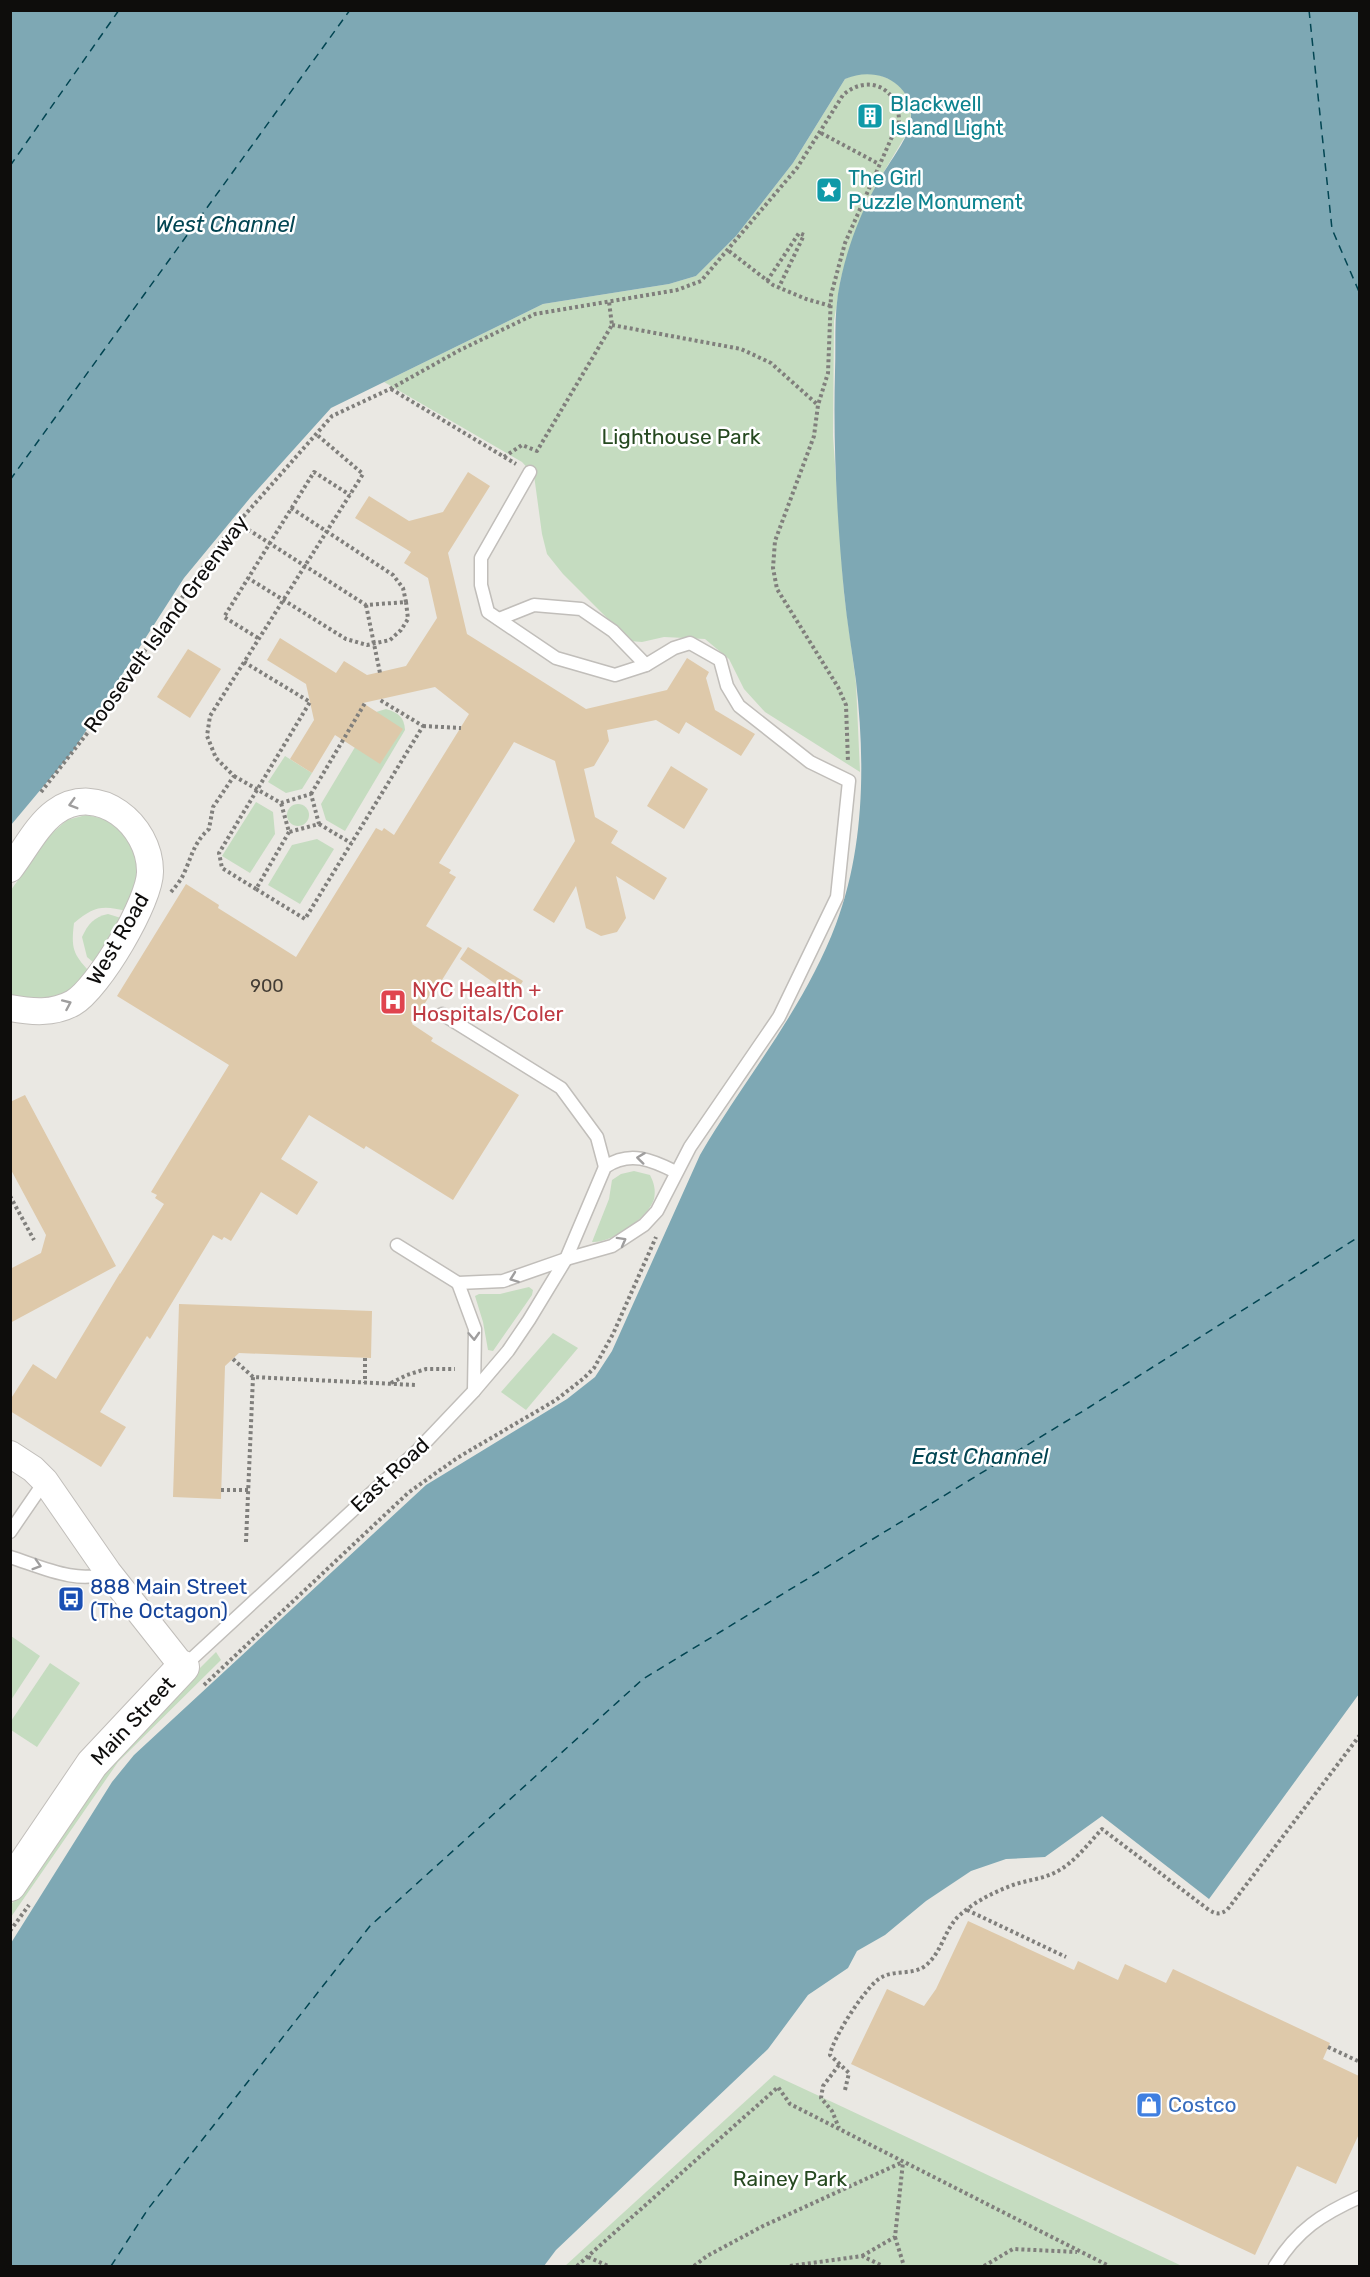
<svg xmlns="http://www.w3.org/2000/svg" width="1370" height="2277" font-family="Rubik,sans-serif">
  <rect width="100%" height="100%" fill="#eae8e3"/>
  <g fill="#c5dcc0">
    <path d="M 866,73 L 879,75 L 892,80 L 905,91 L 911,110 L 910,128 L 876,185 L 850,247 L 841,278 L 834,321 L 833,436 L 844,593 L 856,683 L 860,772 L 765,712 L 744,689 L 729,659 L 705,639 L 664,637 L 642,642 L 630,641 L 563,574 L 547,554 L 542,534 L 534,475 L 522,462 L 384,382 L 543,304 L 669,284 L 696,276 L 736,236 L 793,163 L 845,79 L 854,75 Z"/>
    <path d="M 386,709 C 399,713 404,717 405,730 L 345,831 L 326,820 L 321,804 L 376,712 Z"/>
    <path d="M 285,756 L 312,773 L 302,789 L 286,793 L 268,782 Z"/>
    <path d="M 256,802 L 273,812 L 275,834 L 250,873 L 222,856 Z"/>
    <circle cx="298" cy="815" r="11"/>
    <path d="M 86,815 L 105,819 L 123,830 L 134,845 L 141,882 L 127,911 C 102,905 94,906 74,923 C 71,948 73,954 89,971 L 74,991 L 43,1002 L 11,997 L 11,890 L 50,835 L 67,820 Z"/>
    <path d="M 317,839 L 334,849 L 300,904 L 268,885 L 292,845 Z"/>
    <path d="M 108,914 L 121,918 L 93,962 L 87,957 L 82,937 C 88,924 94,917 108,914 Z"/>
    <path d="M 634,1171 L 650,1175 C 654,1183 656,1190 654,1199 C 648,1218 612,1243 592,1242 L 609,1199 L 612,1180 L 621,1174 Z"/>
    <path d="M 529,1287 L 533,1290 L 532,1295 L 493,1351 L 488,1350 L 483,1322 L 475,1296 L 479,1294 L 500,1294 Z"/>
    <path d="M 553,1333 L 578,1348 L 526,1410 L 501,1392 Z"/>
    <path d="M 11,1636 L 40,1656 L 11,1700 L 10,1636 Z"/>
    <path d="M 216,1652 L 221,1660 L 118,1762 L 11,1917 L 11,1905 L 90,1786 L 140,1728 Z"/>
    <path d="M 50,1663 L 80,1683 L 37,1747 L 11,1730 L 11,1721 Z"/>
    <path d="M 774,2075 L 830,2101 L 1182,2266 L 565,2266 Z"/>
  </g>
  <path fill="#7ea8b4" d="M 11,10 L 1359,11 L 1359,1694 L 1209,1899 L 1102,1816 L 1045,1857 L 1006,1859 L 971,1871 L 926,1901 L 885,1935 L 857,1951 L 848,1968 L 808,1995 L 768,2049 L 556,2250 L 544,2266 L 11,2266 L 11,1943 L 112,1782 L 134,1755 L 426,1485 L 567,1399 L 595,1377 L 612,1351 L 700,1155 C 745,1078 804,1009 836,924 C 865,847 865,761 856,681 C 852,652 847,622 844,592 C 837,519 833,445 835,372 C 836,345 834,320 838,294 C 844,256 859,215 878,182 C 886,167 907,140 910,125 C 918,85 878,64 845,79 L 793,163 L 736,236 L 696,276 L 669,284 L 543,304 L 331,408 L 250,498 L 184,578 L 73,751 L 11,825 Z"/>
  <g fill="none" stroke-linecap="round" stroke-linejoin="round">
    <g stroke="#024552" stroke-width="1.5" stroke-dasharray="8 6" stroke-linecap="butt">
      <path d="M 1309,10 L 1332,229 L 1360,294"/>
      <path d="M 10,166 L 119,10"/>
      <path d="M 10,480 L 350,10"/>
      <path d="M 111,2266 L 148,2209 L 370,1926 L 643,1679 L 1088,1408 L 1360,1236"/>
    </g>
  </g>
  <g fill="#dec9aa">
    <path d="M 873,106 L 878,113 L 878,120 L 874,124 L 865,123 L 859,115 L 865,108 Z"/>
    <path d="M 468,472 L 490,486 L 448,553 L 467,634 L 586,709 L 667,690 L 687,658 L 709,672 L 706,678 L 715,710 L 755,734 L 741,756 L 686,722 L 679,734 L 656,720 L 607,730 L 609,741 L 594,766 L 584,769 L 595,817 L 618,831 L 611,843 L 667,878 L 654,900 L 616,876 L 626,918 L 617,932 L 601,936 L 586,928 L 576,886 L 554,923 L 533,910 L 575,841 L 555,761 L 514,742 L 439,863 L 451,870 L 449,873 L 456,877 L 426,926 L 462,948 L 442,980 L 440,979 L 412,1024 L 433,1038 L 431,1041 L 519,1095 L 453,1200 L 366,1146 L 364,1149 L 309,1115 L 281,1159 L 318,1182 L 297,1215 L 261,1192 L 231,1241 L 224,1237 L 222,1240 L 213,1235 L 150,1339 L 147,1336 L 100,1412 L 126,1427 L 101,1467 L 10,1411 L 10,1400 L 33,1364 L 56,1379 L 120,1273 L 120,1274 L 164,1204 L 155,1198 L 157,1195 L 151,1192 L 229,1065 L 117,996 L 186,884 L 219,905 L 218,908 L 296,957 L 376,828 L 382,831 L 384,828 L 394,835 L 469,714 L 435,687 L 363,703 L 403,729 L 380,764 L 335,735 L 312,773 L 290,759 L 314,720 L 306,684 L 267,660 L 280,638 L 336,673 L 344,661 L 367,675 L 406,666 L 437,618 L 428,578 L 404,563 L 411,552 L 355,518 L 369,496 L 409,521 L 443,512 Z"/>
    <path d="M 188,649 L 221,669 L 190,718 L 157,697 Z"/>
    <path d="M 671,766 L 708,789 L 684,829 L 647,806 Z"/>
    <path d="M 468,947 L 523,981 L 513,996 L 460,959 Z"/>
    <path d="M 25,1095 L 116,1266 L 10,1323 L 10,1269 L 41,1253 L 46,1235 L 10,1168 L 10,1102 Z"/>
    <path d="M 179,1304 L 372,1311 L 371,1358 L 239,1353 L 225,1366 L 221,1499 L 173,1497 Z"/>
    <path d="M 968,1921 L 1074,1970 L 1078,1961 L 1118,1980 L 1125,1964 L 1166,1983 L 1173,1969 L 1330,2043 L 1323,2059 L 1359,2076 L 1359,2134 L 1336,2184 L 1297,2166 L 1255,2255 L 851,2064 L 887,1989 L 924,2006 L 936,1989 Z"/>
  </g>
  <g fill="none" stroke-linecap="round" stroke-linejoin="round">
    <defs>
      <g id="service">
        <path d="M 499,619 L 534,605 L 581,609 L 613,631 L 646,665"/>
        <path d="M 442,1014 L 561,1088 L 597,1137 L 605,1167"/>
        <path d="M 397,1245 L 458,1283 L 503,1281 L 566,1259 L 612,1246 L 644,1225 L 657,1211 L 690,1147 L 779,1017 L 837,897 L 849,781 L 810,762 L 739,706 L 727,686 L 720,660 L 690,643 L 674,648 L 646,665 L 615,675 L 556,658 L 488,612 L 481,585 L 481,558 L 530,472"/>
        <path d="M 458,1283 L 475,1329 L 474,1391"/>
        <path d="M 10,1532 L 45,1481"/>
        <path d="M 10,1557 C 39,1566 80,1586 108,1572"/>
        <path d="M 184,1666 L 418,1450 L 474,1391 L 508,1351 L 529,1320 L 566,1259 L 605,1167 C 630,1150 652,1160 676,1172"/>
        <path d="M 1275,2266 C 1297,2230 1322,2214 1360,2197"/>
      </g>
      <g id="minor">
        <path d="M 10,869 C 24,851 37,825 55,812 C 98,781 150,825 150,871 C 151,900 98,989 73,1003 C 53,1014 32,1012 10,1008"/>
        <path d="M 10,1454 L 33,1469 L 45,1481 L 108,1572 L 183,1667"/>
      </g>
      <path id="tertiary" d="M 10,1885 L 92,1764 L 183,1667"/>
    </defs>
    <use href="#service" stroke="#c1beba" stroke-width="15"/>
    <use href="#minor" stroke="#c1beba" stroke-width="28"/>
    <use href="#tertiary" stroke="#c1beba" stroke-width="34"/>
    <g stroke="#807f7c" stroke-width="4" stroke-dasharray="3 3" stroke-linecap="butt">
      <path d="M 821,133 L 879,164"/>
      <path d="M 729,251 L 773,285 L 806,299 L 831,306"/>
      <path d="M 767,281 L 799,233 L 804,235 L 779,287"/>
      <path d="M 612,325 L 741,349 L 771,363 L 818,405"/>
      <path d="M 391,389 L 516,464"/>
      <path d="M 504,457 L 522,445 L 537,451 L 612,325 L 609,302"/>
      <path d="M 291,508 L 393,575 L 403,588 L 406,602"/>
      <path d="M 238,523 L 366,605 L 406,602 L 408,619 L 401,630 L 390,640 L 367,645 L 346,639 L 248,578"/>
      <path d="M 366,605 L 380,673"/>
      <path d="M 258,638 L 224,617 L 314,472 L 350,495"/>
      <path d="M 244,662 L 310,702 L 219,853 L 222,868 L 256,889"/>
      <path d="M 423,726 L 461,728"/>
      <path d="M 234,776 L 281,803 L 311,794 L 319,824 L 289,832 L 281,803"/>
      <path d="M 41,792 L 89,731 L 220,543 L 332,416 L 390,389 L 460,350 L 535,314 L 677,290 L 701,281 L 797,168 L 843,95 C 868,73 899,88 899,121 L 845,243 L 831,295 L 828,373 L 818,405 L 814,436 L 775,541 L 773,568 L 777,589 L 838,687 L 846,705 L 848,762"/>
      <path d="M 311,794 L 365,703"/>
      <path d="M 319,824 L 351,843"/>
      <path d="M 289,832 L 256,889 L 305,919 L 423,726 L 380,700"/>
      <path d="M 171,892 C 176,886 182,879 185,871 C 192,855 195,841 209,829 L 213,807 L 234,776 L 216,758 L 207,736 L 210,716 L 363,474 L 316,434"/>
      <path d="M 10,1196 L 34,1240"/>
      <path d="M 365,1358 L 365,1383"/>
      <path d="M 233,1359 L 253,1377 L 415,1385"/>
      <path d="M 391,1383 L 407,1375 L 426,1369 L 455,1369"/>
      <path d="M 221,1490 L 248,1490"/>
      <path d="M 246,1542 L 253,1377"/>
      <path d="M 204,1685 L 408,1493 L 457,1458 L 556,1400 L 584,1378 L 594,1368 L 613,1334 L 656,1237"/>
      <path d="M 967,1910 L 1066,1957"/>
      <path d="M 10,1931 L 29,1905"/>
      <path d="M 1328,2047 L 1360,2062"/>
      <path d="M 839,2065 L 823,2086 L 821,2098 L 832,2111 L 839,2128"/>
      <path d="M 845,2090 L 849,2073 L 830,2055 C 832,2039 867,1984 882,1977 C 895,1970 913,1975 925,1966 C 943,1952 944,1928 961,1914 C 976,1901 994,1892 1013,1885 C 1027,1880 1043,1879 1056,1872 C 1074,1863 1089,1843 1102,1829 L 1209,1910 C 1216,1914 1219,1915 1227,1910 L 1360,1735"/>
      <path d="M 895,2237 L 904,2266"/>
      <path d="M 862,2256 L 895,2237 L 903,2162"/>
      <path d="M 588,2257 L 608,2266"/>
      <path d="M 577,2266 L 778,2087 L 790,2104 L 1109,2266"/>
      <path d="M 694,2266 L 707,2256 L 763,2226 L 903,2162"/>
      <path d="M 790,2266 L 862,2256 L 883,2266"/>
      <path d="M 984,2266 L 1013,2249 L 1077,2252"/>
    </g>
    <use href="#service" stroke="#fff" stroke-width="12"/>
    <use href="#minor" stroke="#fff" stroke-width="26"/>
    <use href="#tertiary" stroke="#fff" stroke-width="32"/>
  </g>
  <defs><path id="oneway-chevron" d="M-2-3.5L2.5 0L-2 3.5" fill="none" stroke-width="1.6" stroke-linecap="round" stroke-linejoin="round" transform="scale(1.5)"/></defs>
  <g stroke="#9f9e9e">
    <use href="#oneway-chevron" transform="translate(73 804) rotate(164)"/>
    <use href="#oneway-chevron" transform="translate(67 1004) rotate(-24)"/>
    <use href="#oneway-chevron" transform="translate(641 1158) rotate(-173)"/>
    <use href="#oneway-chevron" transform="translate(622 1241) rotate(-29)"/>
    <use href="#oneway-chevron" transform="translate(514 1278) rotate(160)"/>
    <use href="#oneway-chevron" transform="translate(474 1336) rotate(87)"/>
    <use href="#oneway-chevron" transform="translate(37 1565) rotate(17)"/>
  </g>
  <defs>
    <symbol id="building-square" viewBox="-11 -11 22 22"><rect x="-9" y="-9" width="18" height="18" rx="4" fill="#0f9aa8" stroke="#fff"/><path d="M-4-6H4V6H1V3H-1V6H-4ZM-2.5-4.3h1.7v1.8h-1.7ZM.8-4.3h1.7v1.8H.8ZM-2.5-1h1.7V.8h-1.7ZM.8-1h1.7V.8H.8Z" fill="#fff"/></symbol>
    <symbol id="sight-square" viewBox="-11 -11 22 22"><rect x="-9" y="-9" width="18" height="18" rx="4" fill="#0f9aa8" stroke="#fff"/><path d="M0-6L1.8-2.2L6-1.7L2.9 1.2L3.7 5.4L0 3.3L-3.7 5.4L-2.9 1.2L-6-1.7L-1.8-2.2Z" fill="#fff"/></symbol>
    <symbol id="hospital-square" viewBox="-11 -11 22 22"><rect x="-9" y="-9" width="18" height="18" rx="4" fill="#e0444e" stroke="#fff"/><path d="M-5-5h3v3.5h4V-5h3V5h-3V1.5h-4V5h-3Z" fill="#fff"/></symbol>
    <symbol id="bus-square" viewBox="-11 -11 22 22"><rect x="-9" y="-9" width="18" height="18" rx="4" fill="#1a4fb4" stroke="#fff"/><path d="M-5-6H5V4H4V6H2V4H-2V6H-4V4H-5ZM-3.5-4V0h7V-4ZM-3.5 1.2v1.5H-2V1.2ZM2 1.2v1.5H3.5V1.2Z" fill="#fff"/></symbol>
    <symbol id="shop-square" viewBox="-11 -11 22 22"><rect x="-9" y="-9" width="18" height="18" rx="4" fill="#3f7fe0" stroke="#fff"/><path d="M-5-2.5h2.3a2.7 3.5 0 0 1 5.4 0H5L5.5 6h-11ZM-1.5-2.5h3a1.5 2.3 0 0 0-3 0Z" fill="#fff"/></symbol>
  </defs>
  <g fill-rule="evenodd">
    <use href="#building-square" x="855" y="101" width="30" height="30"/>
    <use href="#sight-square" x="814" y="175" width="30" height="30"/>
    <use href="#hospital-square" x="378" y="987" width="30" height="30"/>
    <use href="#bus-square" x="56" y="1584" width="30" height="30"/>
    <use href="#shop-square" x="1134" y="2090" width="30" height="30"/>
  </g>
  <g text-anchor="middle" stroke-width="5" stroke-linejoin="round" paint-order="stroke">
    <g font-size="18" fill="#423c34">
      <text x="267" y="992">900</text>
    </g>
    <g font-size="21" fill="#0d838f" stroke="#fff" text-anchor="start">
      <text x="890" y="111">Blackwell<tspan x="890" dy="24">Island Light</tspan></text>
      <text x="848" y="185">The Girl<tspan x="848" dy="24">Puzzle Monument</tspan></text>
    </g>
    <g font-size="21" fill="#264920" stroke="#fff">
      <text x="681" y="444">Lighthouse Park</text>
      <text x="790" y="2186">Rainey Park</text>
    </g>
    <g font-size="21" fill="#0e0d0c" stroke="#fff">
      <text transform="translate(166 624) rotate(-54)" y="7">Roosevelt Island Greenway</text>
      <text transform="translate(118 939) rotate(-60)" y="7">West Road</text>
      <text transform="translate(390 1475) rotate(-43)" y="7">East Road</text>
      <text transform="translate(133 1721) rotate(-47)" y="7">Main Street</text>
    </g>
    <g font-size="21" fill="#be3a42" stroke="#fff" text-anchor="start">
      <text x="412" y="997">NYC Health +<tspan x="412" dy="24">Hospitals/Coler</tspan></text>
    </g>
    <g font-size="21" fill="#164399" stroke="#fff" text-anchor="start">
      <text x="90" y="1594">888 Main Street<tspan x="90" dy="24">(The Octagon)</tspan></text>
    </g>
    <g font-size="21" fill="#366cbe" stroke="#fff" text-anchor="start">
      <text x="1168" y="2112">Costco</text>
    </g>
    <g font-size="22" font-style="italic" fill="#024552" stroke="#fff">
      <text x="225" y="232">West Channel</text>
      <text x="980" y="1464">East Channel</text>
    </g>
  </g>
  <rect width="1370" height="2277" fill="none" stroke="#0e0d0c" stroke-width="24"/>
</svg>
